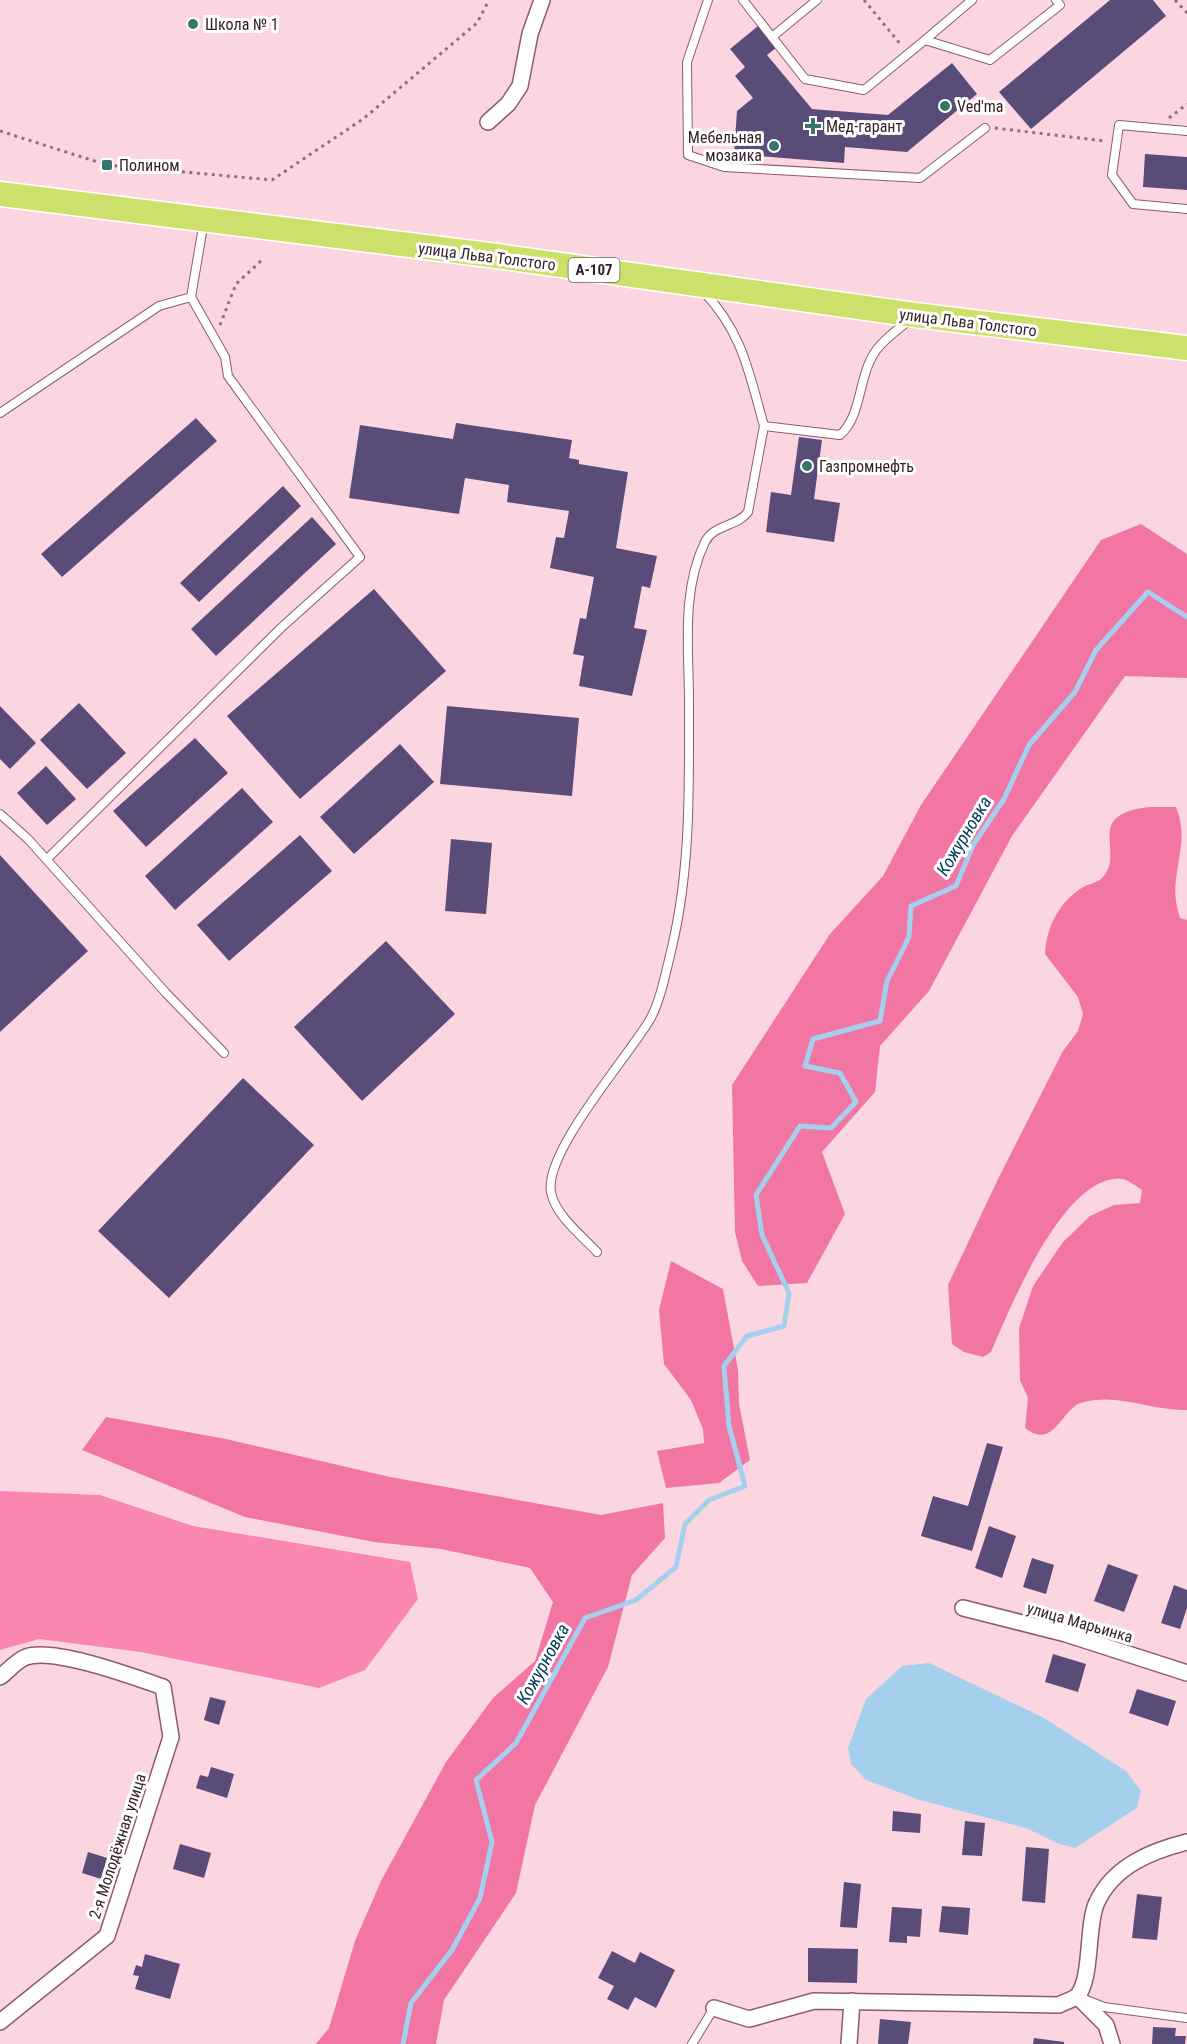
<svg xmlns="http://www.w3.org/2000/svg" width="1187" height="2044" font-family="'Roboto Condensed',sans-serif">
  <rect width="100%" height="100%" fill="#fbd6e1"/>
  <path fill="#fa87b1" d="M 0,1491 L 100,1495 L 193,1526 L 410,1562 L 418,1599 L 365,1670 L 319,1688 L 141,1652 L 39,1639 L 0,1650 Z"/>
  <g fill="#f176a4">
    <path d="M 1141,524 L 1187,554 L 1187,678 L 1125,676 L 1012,836 L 929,991 L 880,1046 L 875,1092 L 822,1152 L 845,1214 L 807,1283 L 758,1286 L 742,1261 L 735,1232 L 732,1085 L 830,934 L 883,876 L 921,805 L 1101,540 Z"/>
    <path d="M 1150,807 L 1176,807 C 1187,835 1179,851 1176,880 C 1174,894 1176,905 1180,918 L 1187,920 L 1187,1410 C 1150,1411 1118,1392 1081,1403 C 1062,1408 1054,1451 1025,1428 L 1028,1398 L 1020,1380 L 1019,1328 L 1033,1286 L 1063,1242 L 1090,1216 L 1114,1205 L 1140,1203 L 1142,1190 C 1136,1186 1128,1180 1122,1179 C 1064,1173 1010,1308 991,1352 L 983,1357 L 964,1352 L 952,1344 L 948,1285 L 999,1177 L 1063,1051 L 1078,1031 L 1083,1014 L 1078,997 L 1045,954 C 1046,927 1060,900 1085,886 C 1090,884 1098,882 1102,878 C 1127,853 1081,814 1150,807 Z"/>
    <path d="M 671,1261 L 723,1289 L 738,1370 L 739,1404 L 750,1460 L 719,1483 L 666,1488 L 657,1451 L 704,1443 L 703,1429 L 691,1400 L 664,1364 L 659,1310 Z"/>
    <path d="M 106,1417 L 226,1439 L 390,1477 L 601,1515 L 663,1503 L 665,1538 L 632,1575 L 608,1667 L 535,1805 L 516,1893 L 444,2000 L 436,2044 L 316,2044 L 329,2028 L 355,1941 L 381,1881 L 446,1762 L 493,1698 L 535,1661 L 553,1602 L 530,1568 L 441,1549 L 374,1542 L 245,1517 L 82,1450 Z"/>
  </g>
  <path fill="#a4d0ee" d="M 929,1663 L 1044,1718 L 1126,1771 L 1141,1791 L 1137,1808 L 1075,1848 L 1059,1844 L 1026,1828 L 920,1800 L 866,1780 L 851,1764 L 848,1748 L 866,1699 L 902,1666 Z"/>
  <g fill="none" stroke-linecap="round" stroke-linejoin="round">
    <path stroke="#a4d0ee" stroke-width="5" d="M 403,2044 L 411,2003 L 452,1950 L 480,1898 L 492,1842 L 476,1780 L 516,1743 L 585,1618 L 636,1600 L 676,1567 L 685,1524 L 709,1500 L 745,1486 L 729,1426 L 724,1366 L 747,1336 L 784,1326 L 789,1293 L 762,1235 L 756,1195 L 800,1126 L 831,1128 L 856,1102 L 840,1073 L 805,1066 L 813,1039 L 880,1021 L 887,981 L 909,937 L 911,906 L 956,886 L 973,845 L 1004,799 L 1029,745 L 1075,692 L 1096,650 L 1148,592 L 1187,617"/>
  </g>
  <g fill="#5a4c78">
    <path d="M 1110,0 L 1153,0 L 1166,16 L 1031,129 L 999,92 Z"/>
    <path d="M 758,26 L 776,48 L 767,55 L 812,109 L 888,115 L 952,63 L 977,94 L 907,152 L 845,147 L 844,163 L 734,154 L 737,111 L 753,98 L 735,76 L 745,67 L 730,49 Z"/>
    <path d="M 1145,154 L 1187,157 L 1187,190 L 1143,187 Z"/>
    <path d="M 196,418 L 217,441 L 62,577 L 41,554 Z"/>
    <path d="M 456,423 L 572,440 L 569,458 L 579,460 L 579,464 L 628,472 L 616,548 L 657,556 L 650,588 L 642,586 L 634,628 L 647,630 L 632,696 L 579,686 L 584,656 L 573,654 L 580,618 L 586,619 L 594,577 L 550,568 L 556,537 L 564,538 L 569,511 L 507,502 L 509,485 L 465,478 L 459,514 L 349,498 L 360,425 L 453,439 Z"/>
    <path d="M 799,437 L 822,440 L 814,499 L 840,503 L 834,542 L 766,532 L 771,492 L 791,495 Z"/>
    <path d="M 283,486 L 301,506 L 199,602 L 180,583 Z"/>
    <path d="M 312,517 L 336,544 L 216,656 L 191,629 Z"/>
    <path d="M 374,589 L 446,671 L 300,799 L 227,716 Z"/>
    <path d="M 79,703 L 126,753 L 87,789 L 40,740 Z"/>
    <path d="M 0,706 L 36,743 L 10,769 L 0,759 Z"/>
    <path d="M 447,706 L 579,718 L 572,796 L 440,784 Z"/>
    <path d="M 195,738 L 228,773 L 146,847 L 113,811 Z"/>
    <path d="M 400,744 L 434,782 L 354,854 L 320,817 Z"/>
    <path d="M 46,766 L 76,799 L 47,825 L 17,793 Z"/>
    <path d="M 242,788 L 273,822 L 175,910 L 145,876 Z"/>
    <path d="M 300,835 L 332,871 L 229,961 L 197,925 Z"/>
    <path d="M 451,839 L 492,843 L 486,914 L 445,911 Z"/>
    <path d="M 0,855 L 88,951 L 0,1032 Z"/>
    <path d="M 386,941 L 455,1014 L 362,1101 L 294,1027 Z"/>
    <path d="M 243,1078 L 314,1145 L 169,1298 L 98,1231 Z"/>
    <path d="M 987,1443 L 1003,1447 L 972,1551 L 921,1536 L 933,1496 L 968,1506 Z"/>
    <path d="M 989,1526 L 1016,1536 L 1002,1578 L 975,1568 Z"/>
    <path d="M 1032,1558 L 1054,1565 L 1046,1594 L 1023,1587 Z"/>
    <path d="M 1108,1564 L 1138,1575 L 1124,1612 L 1094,1601 Z"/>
    <path d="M 1174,1585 L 1187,1590 L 1187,1608 L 1180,1629 L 1161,1623 Z"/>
    <path d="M 1053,1654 L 1086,1664 L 1078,1692 L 1045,1682 Z"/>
    <path d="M 1137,1689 L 1176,1701 L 1168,1726 L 1129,1713 Z"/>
    <path d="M 210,1697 L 226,1701 L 219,1725 L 204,1720 Z"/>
    <path d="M 211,1767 L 234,1774 L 227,1798 L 196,1788 L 200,1775 L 208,1777 Z"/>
    <path d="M 893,1811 L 921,1814 L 920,1833 L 892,1831 Z"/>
    <path d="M 965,1821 L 985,1823 L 982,1856 L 962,1855 Z"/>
    <path d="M 180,1844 L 211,1853 L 204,1878 L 173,1869 Z"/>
    <path d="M 1026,1847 L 1049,1849 L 1045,1903 L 1022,1901 Z"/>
    <path d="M 88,1852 L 107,1858 L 101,1879 L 82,1873 Z"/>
    <path d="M 844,1882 L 861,1884 L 857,1928 L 840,1927 Z"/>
    <path d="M 1137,1894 L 1162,1897 L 1157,1940 L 1132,1938 Z"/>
    <path d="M 942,1906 L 970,1908 L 968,1935 L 939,1932 Z"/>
    <path d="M 892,1907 L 922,1909 L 920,1937 L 907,1936 L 907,1943 L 889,1942 Z"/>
    <path d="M 808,1948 L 858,1949 L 857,1983 L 808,1982 Z"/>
    <path d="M 612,1951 L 635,1963 L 640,1952 L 675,1970 L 656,2008 L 635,1997 L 628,2010 L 607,1999 L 614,1986 L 598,1978 Z"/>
    <path d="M 145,1954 L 180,1964 L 170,1999 L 135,1989 L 139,1976 L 133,1975 L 136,1965 L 142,1967 Z"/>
    <path d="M 880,2019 L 911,2022 L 908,2044 L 878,2044 Z"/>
    <path d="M 1153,2027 L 1176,2028 L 1175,2036 L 1186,2036 L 1185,2044 L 1152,2044 Z"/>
    <path d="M 1034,2038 L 1064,2042 L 1064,2044 L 1033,2044 Z"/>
  </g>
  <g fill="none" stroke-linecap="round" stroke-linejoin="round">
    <defs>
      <g id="service">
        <path d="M 708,0 L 687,62 L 688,155 L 724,167 L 920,178 L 985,128"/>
        <path d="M 743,0 L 805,79 L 864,90 L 925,40 L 990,60 L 1060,5 L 1056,0"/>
        <path d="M 772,37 L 817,0"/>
        <path d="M 925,40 L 972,0"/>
        <path d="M 1187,131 L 1119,125 L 1112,175 L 1133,204 L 1187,209"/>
        <path d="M 703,291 C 743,333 749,373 764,426 L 840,435 C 862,416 858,377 875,352 C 883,340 898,329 910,320"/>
        <path d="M 0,413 L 159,306 L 191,297 L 204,221"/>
        <path d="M 0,814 L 28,839 L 166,993 L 224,1053"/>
        <path d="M 47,859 L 283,626 L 360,557 L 228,376 L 225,357 L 191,297"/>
        <path d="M 597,1252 C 582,1236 555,1215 551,1192 C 544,1152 627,1058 649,1021 C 660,1004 667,967 672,947 C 691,867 689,785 689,703 C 689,650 681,591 705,542 C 714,524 737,527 748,512 L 764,426"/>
        <path d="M 1086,2000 L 1104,2007 L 1187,2018"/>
        <path d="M 692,2044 L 714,2008"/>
      </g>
      <g id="minor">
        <path d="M 488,122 L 508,104 L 520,86 L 530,34 L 542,0"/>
        <path d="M 963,1608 L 1066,1634 L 1187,1673"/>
        <path d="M 0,1677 C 7,1672 17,1660 26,1657 C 53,1647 134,1677 163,1687 L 171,1737 L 107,1936 L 0,2022"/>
        <path d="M 1077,1996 L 1106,2025 L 1112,2044"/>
        <path d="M 714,2008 L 749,2019 L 814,2001 L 1059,2005 C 1064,2002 1072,2000 1076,1997 C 1093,1982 1086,1924 1097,1902 C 1114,1866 1151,1851 1187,1842"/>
        <path d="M 849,2044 L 852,2001"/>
      </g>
      <path id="trunk" d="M 0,194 L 497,256 L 915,315 L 1187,348"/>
    </defs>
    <use href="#service" stroke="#8f5b6c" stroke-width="10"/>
    <use href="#minor" stroke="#8f5b6c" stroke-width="18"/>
    <use href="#trunk" stroke="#fff" stroke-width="27"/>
    <g stroke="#8e717b" stroke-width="3" stroke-dasharray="3 4.5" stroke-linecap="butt">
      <path d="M 864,0 L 901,45"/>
      <path d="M 1175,0 L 1187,13"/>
      <path d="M 1169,118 L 1187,104"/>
      <path d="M 995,128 L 1105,141"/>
      <path d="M 0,131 L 107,165 L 272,180 L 363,119 L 477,23 L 489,0"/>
      <path d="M 220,325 L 236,284 L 262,260"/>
    </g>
    <use href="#service" stroke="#fff" stroke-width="8"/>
    <use href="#minor" stroke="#fff" stroke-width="15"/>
    <use href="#trunk" stroke="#cee06c" stroke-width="24"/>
  </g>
  <g fill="#34776a" stroke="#fff" stroke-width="2">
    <circle cx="193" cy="24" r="6"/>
    <circle cx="945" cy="106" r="6"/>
    <path d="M810 117h6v6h6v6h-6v6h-6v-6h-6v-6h6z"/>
    <circle cx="774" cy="146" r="6"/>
    <rect x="101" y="159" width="12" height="12" rx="3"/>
    <circle cx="807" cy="466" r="6"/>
  </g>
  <g text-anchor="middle" stroke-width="6" stroke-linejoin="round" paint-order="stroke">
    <rect fill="#fff" stroke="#716267" stroke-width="1.5" x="568.5" y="258" width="51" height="24" rx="4.5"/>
    <g font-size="15" font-weight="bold" fill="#341e26">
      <text x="594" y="275">А-107</text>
    </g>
    <g font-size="16" fill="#341e26" stroke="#fff" text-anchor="start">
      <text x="205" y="30">Школа № 1</text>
      <text x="957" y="112">Ved'ma</text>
      <text x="826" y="132">Мед-гарант</text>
      <text x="762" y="143" text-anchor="end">Мебельная<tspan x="762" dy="18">мозаика</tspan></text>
      <text x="119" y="171">Полином</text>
      <text x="819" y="472">Газпромнефть</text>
    </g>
    <g font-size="16" fill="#341e26" stroke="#fff">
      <text transform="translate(487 256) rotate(7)" y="6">улица Льва Толстого</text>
      <text transform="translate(968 322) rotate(7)" y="6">улица Льва Толстого</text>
      <text transform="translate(1080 1622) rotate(16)" y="6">улица Марьинка</text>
      <text transform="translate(117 1846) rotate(-72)" y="6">2-я Молодёжная улица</text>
    </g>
    <g font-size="18" font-style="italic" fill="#003a58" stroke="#fff">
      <text transform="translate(964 836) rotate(-59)" y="6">Кожурновка</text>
      <text transform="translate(543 1664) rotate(-61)" y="6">Кожурновка</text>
    </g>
  </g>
</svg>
